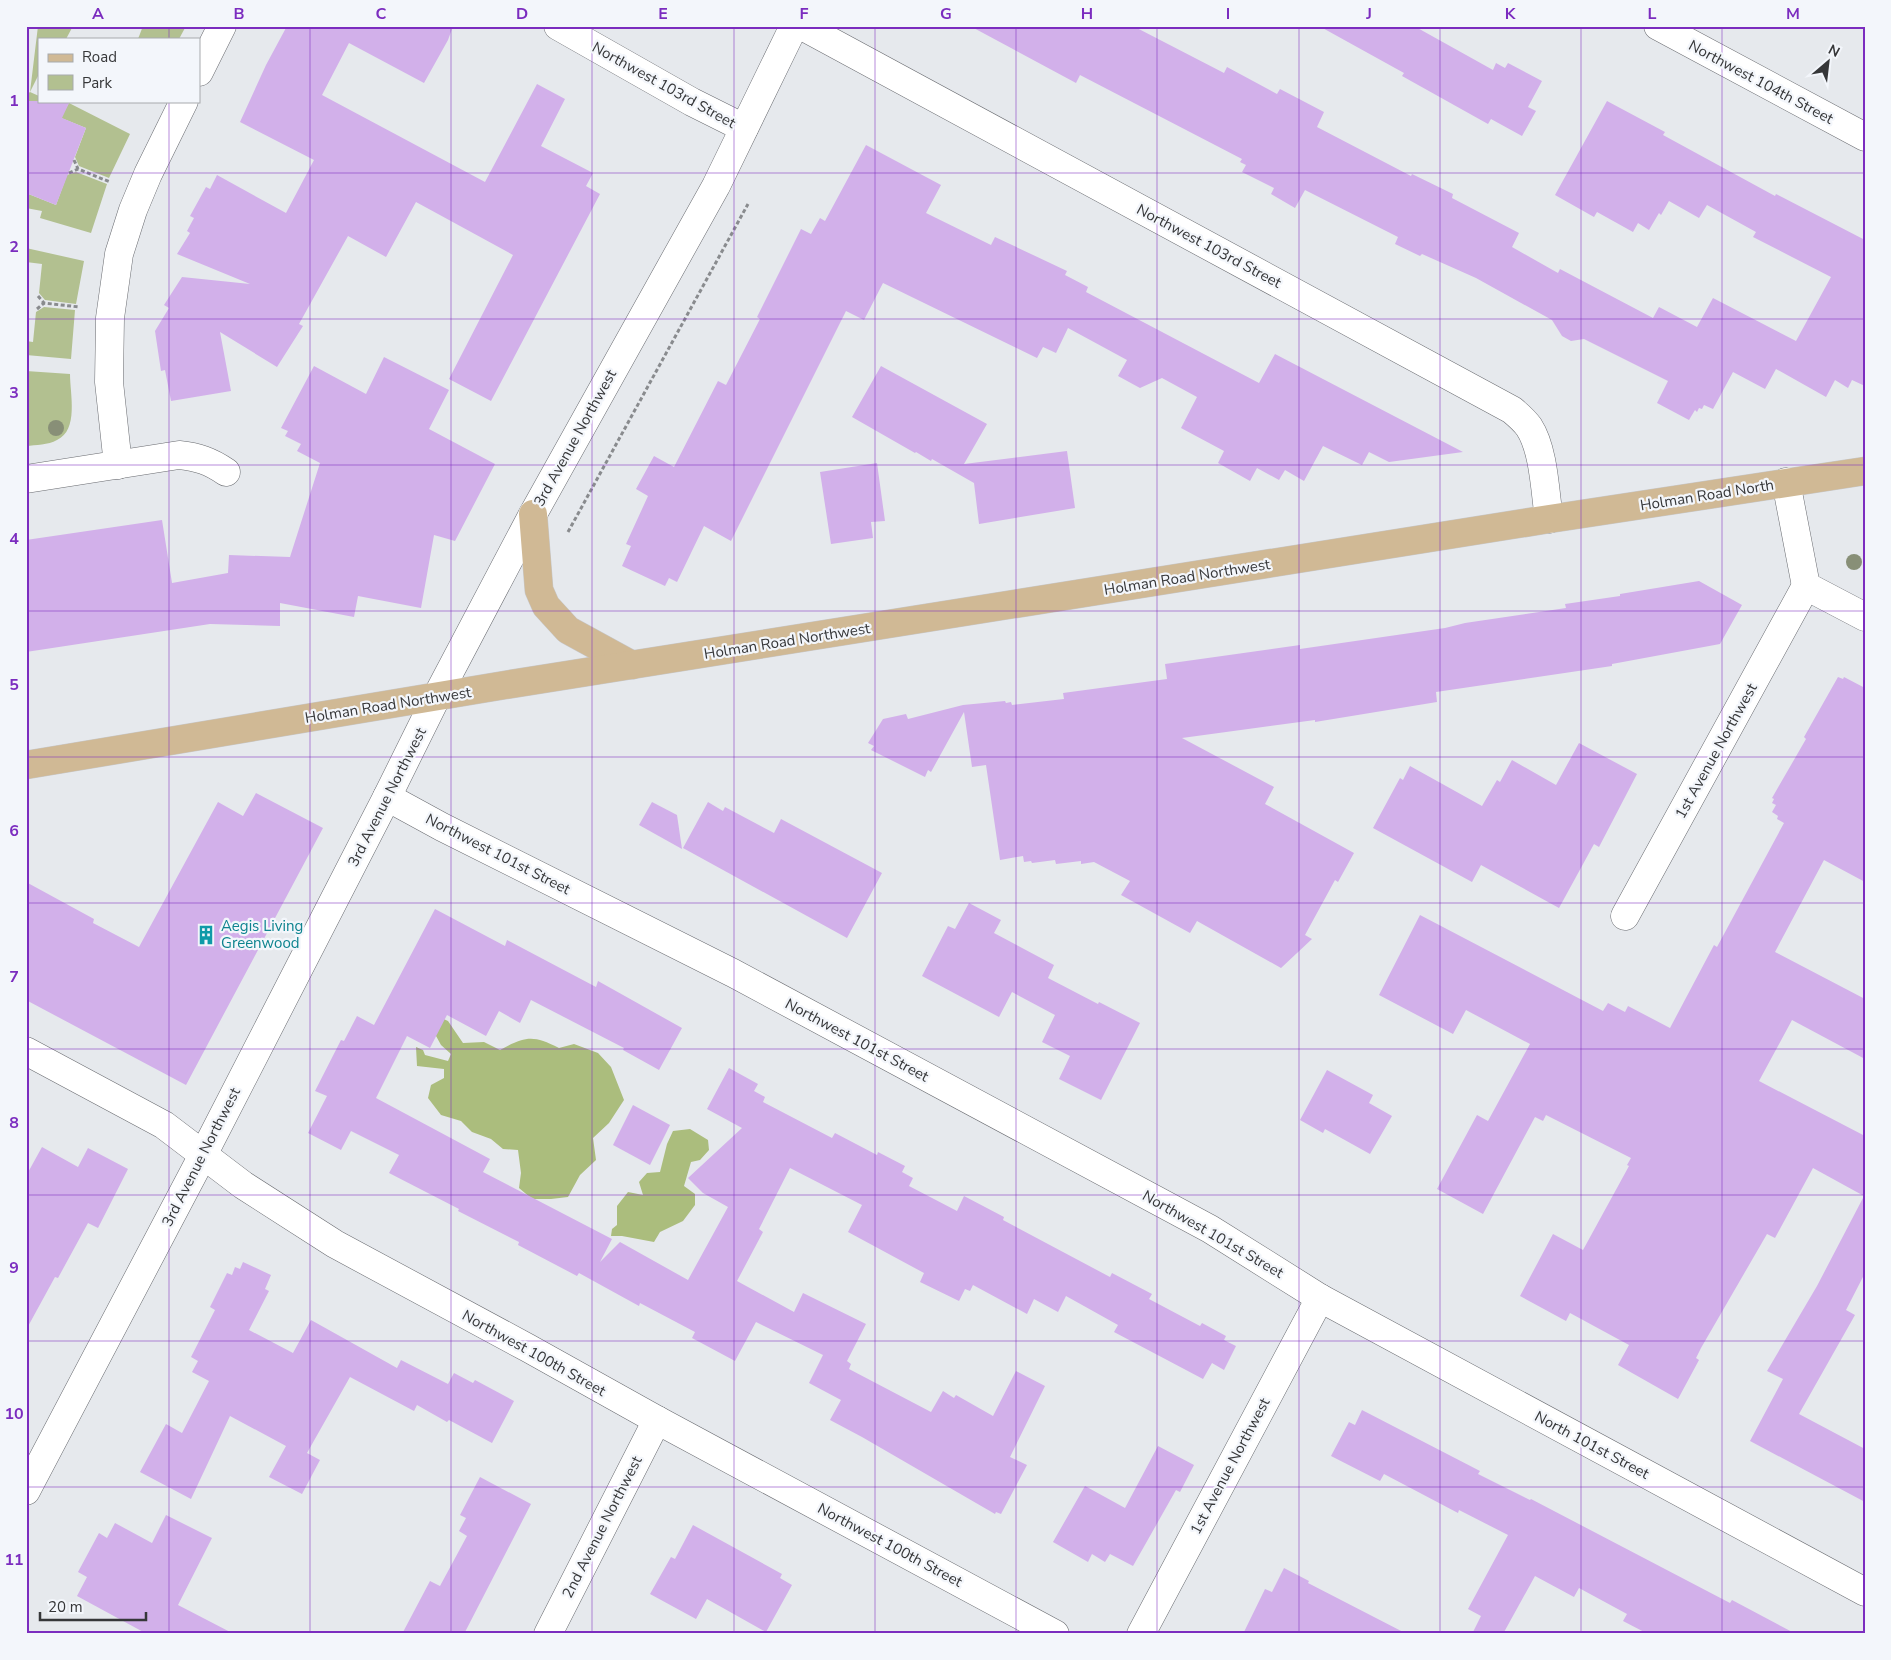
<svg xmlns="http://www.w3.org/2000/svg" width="1891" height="1660" font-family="'Nunito Sans',sans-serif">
  <rect width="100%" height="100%" fill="#e6e9ed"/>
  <g fill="#b2c090">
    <path d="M 38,26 L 73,26 L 66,39 L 39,39 L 39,74 L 30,92 L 39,96 L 39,101 L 65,110 L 69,103 L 130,134 L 109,178 L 79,166 L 75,157 L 86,128 L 29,105 L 26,111 L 26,95 L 30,92 Z"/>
    <path d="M 143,26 L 186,26 L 179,39 L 138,39 Z"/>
    <path d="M 76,172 L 107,184 L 91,233 L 40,218 L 42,211 L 26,208 L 26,193 L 56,205 L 67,175 Z"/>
    <path d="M 26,248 L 84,261 L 76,304 L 45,300 L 39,293 L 42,264 L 26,262 Z"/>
    <path d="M 44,307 L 75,310 L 71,359 L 26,355 L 26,341 L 33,342 L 36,312 Z"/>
    <path d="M 26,371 L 70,374 C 70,394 79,430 57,440 C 48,445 36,445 26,446 Z"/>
  </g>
  <g fill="#abbd7d">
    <path d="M 435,1015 L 448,1021 L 463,1043 L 484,1042 L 500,1050 C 526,1036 533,1035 559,1048 L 574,1044 L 598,1053 L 611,1067 L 624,1100 L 609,1123 L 593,1138 L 596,1160 L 580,1175 L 568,1197 L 551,1199 L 532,1199 L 519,1188 L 521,1173 L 518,1150 L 503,1149 L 491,1139 L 472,1132 L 461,1121 L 441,1115 L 428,1098 L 431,1085 L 444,1078 L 444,1069 L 417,1066 L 416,1047 L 423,1050 L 425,1055 L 448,1061 L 451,1054 L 441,1045 L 430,1025 Z"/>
    <path d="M 690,1129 L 708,1140 L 709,1150 L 700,1160 L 691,1162 L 684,1186 L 695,1194 L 695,1205 L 683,1221 L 660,1232 L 654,1242 L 622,1236 L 611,1236 L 612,1229 L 617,1225 L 617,1206 L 628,1192 L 643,1195 L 639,1182 L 647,1173 L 660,1172 L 667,1144 L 673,1131 Z"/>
  </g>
  <g fill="#d2b0ea">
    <path d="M 287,26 L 453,26 L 448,40 L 424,83 L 349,43 L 322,95 L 485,182 L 537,84 L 565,99 L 541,146 L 593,173 L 586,186 L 600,194 L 491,401 L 449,379 L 513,255 L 416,202 L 386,257 L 348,236 L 299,324 L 303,326 L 277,367 L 220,332 L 231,391 L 171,401 L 165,370 L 161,371 L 155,331 L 169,308 L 164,305 L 182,277 L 250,284 L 177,254 L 190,233 L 187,231 L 194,218 L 190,216 L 206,187 L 210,189 L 217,175 L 286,213 L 314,160 L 240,122 L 266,65 Z"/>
    <path d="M 970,26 L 1133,26 L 1224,73 L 1227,67 L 1277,94 L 1280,89 L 1324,112 L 1317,127 L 1411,176 L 1412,174 L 1453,194 L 1452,198 L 1519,233 L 1512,247 L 1558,273 L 1560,269 L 1653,318 L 1659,307 L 1697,327 L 1713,298 L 1796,341 L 1831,277 L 1753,237 L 1756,232 L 1707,205 L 1699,218 L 1669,201 L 1661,215 L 1659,213 L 1649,230 L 1638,223 L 1633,232 L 1597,212 L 1594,217 L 1555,195 L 1607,101 L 1665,132 L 1663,135 L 1775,196 L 1776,194 L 1865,240 L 1865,386 L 1852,380 L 1848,388 L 1835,380 L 1826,397 L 1776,369 L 1765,389 L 1733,372 L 1713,409 L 1704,405 L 1702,409 L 1699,408 L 1697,412 L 1695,410 L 1689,420 L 1657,403 L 1668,381 L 1584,339 L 1571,341 L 1562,336 L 1552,320 L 1476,278 L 1422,254 L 1420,256 L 1395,244 L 1398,237 L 1305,190 L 1295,208 L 1271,194 L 1274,188 L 1242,172 L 1246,165 L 1240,162 L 1242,159 L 1080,75 L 1076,83 Z"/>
    <path d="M 1319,26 L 1414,26 L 1493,70 L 1496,63 L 1505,68 L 1508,63 L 1542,81 L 1528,107 L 1536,111 L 1522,136 L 1491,119 L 1488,124 L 1402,76 L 1404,73 Z"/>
    <path d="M 26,101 L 70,101 L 62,118 L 86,128 L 56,205 L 26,193 Z"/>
    <path d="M 866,145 L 941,185 L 926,213 L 991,245 L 995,237 L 1067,271 L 1065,275 L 1088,287 L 1086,292 L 1259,383 L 1275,354 L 1463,452 L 1389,462 L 1369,452 L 1362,465 L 1323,446 L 1304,481 L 1285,470 L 1279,480 L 1257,468 L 1250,481 L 1218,463 L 1224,451 L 1181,428 L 1197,397 L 1162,378 L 1140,388 L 1118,376 L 1127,360 L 1068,328 L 1056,353 L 1043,347 L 1037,358 L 883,283 L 864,320 L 846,311 L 731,541 L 704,526 L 677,582 L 669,578 L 665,586 L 622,566 L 631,546 L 626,544 L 648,496 L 636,489 L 654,456 L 674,467 L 718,381 L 726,385 L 760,319 L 757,317 L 801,229 L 811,234 L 820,218 L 825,221 Z"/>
    <path d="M 384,357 L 449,390 L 429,429 L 495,464 L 455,541 L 434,535 L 421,608 L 358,596 L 354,617 L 280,603 L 280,626 L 210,624 L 26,652 L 26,540 L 162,520 L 172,583 L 228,573 L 229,555 L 290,557 L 320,463 L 297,451 L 301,444 L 285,436 L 288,431 L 281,428 L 314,366 L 366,394 Z"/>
    <path d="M 881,366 L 987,424 L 964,464 L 1067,451 L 1075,508 L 979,524 L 974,483 L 932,459 L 931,461 L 916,452 L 915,453 L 852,417 Z"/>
    <path d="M 877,463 L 885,521 L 871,522 L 873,538 L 831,544 L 820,472 Z"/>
    <path d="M 1699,581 L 1742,605 L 1720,644 L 1612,664 L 1612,666 L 1436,692 L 1437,702 L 1315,722 L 1315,720 L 1182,738 L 1274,787 L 1265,804 L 1354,853 L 1338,882 L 1335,880 L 1305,935 L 1312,939 L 1281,968 L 1197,921 L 1190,933 L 1121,895 L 1130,881 L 1094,862 L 1081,864 L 1081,861 L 1056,864 L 1055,860 L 1032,863 L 1031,861 L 1024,862 L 1023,856 L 1000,860 L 986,765 L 972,767 L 964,712 L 931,772 L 928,770 L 925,777 L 871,750 L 874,746 L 868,743 L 883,719 L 906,714 L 908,719 L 963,705 L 1005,701 L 1006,703 L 1011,702 L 1012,705 L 1064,699 L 1063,693 L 1167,679 L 1165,664 L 1300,645 L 1300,649 L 1445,628 L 1465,623 L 1566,608 L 1565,604 L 1620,596 L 1620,594 Z"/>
    <path d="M 1838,677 L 1843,679 L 1844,677 L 1865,688 L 1865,882 L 1824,860 L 1775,952 L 1865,999 L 1865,1059 L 1792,1020 L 1759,1081 L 1865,1136 L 1865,1273 L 1846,1310 L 1855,1315 L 1799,1414 L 1865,1449 L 1865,1502 L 1750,1441 L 1783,1379 L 1767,1371 L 1817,1286 L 1864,1196 L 1813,1168 L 1775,1238 L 1767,1234 L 1701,1348 L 1696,1358 L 1699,1360 L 1678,1399 L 1618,1365 L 1629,1345 L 1570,1313 L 1566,1321 L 1520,1296 L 1553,1234 L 1583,1250 L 1629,1166 L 1627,1165 L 1631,1158 L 1546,1115 L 1543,1121 L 1535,1117 L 1483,1214 L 1437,1189 L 1477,1115 L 1488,1121 L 1530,1044 L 1466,1010 L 1453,1034 L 1379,995 L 1420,915 L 1603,1011 L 1608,1003 L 1625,1012 L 1628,1006 L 1670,1028 L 1714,945 L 1717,947 L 1784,823 L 1777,819 L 1778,816 L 1772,812 L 1776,805 L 1772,803 L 1774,799 L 1772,798 L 1806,739 L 1804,737 Z"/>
    <path d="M 1579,743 L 1637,774 L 1599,847 L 1594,844 L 1559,908 L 1481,865 L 1472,882 L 1373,828 L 1400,778 L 1403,780 L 1410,766 L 1482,806 L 1497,780 L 1500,782 L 1512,760 L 1556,785 Z"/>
    <path d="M 256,793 L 323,828 L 186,1085 L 26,1000 L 26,882 L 94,919 L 93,923 L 139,947 L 218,802 L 243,816 Z"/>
    <path d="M 652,802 L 677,815 L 682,849 L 639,825 Z"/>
    <path d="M 708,802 L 723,811 L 725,807 L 774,833 L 781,819 L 882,873 L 847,938 L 683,848 Z"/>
    <path d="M 969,903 L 1001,920 L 994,933 L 1054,965 L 1048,978 L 1098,1004 L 1099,1002 L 1140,1023 L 1101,1100 L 1059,1079 L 1070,1056 L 1042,1042 L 1055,1015 L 1012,992 L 999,1017 L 922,976 L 948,926 L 955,929 Z"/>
    <path d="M 435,909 L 505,946 L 507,940 L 596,987 L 598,981 L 682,1028 L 659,1070 L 623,1050 L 624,1048 L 531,1000 L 520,1023 L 499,1011 L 486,1036 L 447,1015 L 430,1048 L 407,1036 L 376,1098 L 490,1159 L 483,1172 L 612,1239 L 600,1262 L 620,1242 L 688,1280 L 728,1207 L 703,1193 L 688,1178 L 742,1128 L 707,1109 L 729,1068 L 758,1084 L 754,1091 L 765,1097 L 763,1102 L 832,1138 L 835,1133 L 877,1155 L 878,1152 L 905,1166 L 902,1172 L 913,1178 L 909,1186 L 957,1211 L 964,1196 L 1004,1217 L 1003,1220 L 1110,1277 L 1112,1273 L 1152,1294 L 1149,1299 L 1200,1326 L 1202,1323 L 1226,1336 L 1224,1340 L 1236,1346 L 1224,1370 L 1212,1363 L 1203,1379 L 1114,1332 L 1118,1325 L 1066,1296 L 1058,1312 L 1034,1299 L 1027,1314 L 973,1285 L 970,1291 L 965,1289 L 959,1301 L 920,1282 L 924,1273 L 848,1232 L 862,1205 L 790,1168 L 759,1229 L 763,1232 L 737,1281 L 794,1312 L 803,1293 L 866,1324 L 847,1361 L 851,1364 L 849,1369 L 931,1412 L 943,1391 L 954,1398 L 956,1395 L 993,1416 L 1016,1371 L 1045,1386 L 1010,1457 L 1027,1465 L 1001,1514 L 996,1512 L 995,1514 L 862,1437 L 830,1420 L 841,1400 L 809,1383 L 823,1355 L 756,1322 L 735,1361 L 692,1338 L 695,1332 L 640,1303 L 639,1306 L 579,1273 L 577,1276 L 518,1245 L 519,1242 L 458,1211 L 459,1209 L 389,1173 L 399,1155 L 351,1131 L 341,1150 L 308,1133 L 327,1096 L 315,1091 L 341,1040 L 344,1041 L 357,1016 L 374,1025 Z"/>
    <path d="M 1327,1070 L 1373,1095 L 1369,1103 L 1392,1116 L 1370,1154 L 1325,1129 L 1323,1133 L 1300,1120 Z"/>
    <path d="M 633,1105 L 670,1125 L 650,1165 L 613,1145 Z"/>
    <path d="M 42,1147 L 78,1167 L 88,1148 L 128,1169 L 98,1228 L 88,1223 L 58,1278 L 55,1277 L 26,1330 L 26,1176 Z"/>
    <path d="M 243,1262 L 271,1275 L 265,1289 L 269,1291 L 249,1330 L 293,1353 L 311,1320 L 397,1368 L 401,1360 L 448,1384 L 454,1373 L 473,1383 L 475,1380 L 514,1401 L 492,1443 L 449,1420 L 447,1422 L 417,1405 L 414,1411 L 350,1377 L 307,1453 L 320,1460 L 302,1494 L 269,1477 L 286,1446 L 230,1416 L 191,1499 L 140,1472 L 166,1424 L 182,1433 L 209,1381 L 192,1372 L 198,1361 L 191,1357 L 215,1310 L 210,1307 L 227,1273 L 232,1275 L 235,1267 L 240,1269 Z"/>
    <path d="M 1362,1410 L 1480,1471 L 1478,1474 L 1530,1500 L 1531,1499 L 1730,1603 L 1732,1600 L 1796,1634 L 1648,1634 L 1623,1621 L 1627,1614 L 1579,1588 L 1574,1597 L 1535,1576 L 1503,1634 L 1472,1634 L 1481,1616 L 1468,1609 L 1508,1535 L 1459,1510 L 1458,1513 L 1384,1474 L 1380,1481 L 1331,1456 L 1349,1422 L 1355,1425 Z"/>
    <path d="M 1158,1446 L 1194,1465 L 1180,1492 L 1176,1490 L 1133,1566 L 1110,1554 L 1105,1562 L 1092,1554 L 1088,1562 L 1053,1542 L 1085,1486 L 1125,1508 Z"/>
    <path d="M 480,1477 L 531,1504 L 464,1634 L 402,1634 L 430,1581 L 440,1586 L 467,1536 L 459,1531 L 466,1518 L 460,1515 Z"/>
    <path d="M 166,1515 L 212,1538 L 178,1605 L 234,1634 L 147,1634 L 77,1596 L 87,1577 L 78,1572 L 99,1533 L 107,1538 L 115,1523 L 152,1543 Z"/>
    <path d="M 693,1525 L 782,1574 L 780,1578 L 792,1585 L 766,1632 L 707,1599 L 696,1619 L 650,1594 L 671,1557 L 675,1559 Z"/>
    <path d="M 1284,1568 L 1309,1581 L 1308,1583 L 1407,1634 L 1243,1634 L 1265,1589 L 1272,1592 Z"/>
  </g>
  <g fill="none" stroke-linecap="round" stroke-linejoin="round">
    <defs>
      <g id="minor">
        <path d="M 802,26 L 1512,410 C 1518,415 1524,420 1529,427 C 1544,450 1545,492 1549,519"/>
        <path d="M 1658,26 L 1865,137"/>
        <path d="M 199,72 L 222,26"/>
        <path d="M 118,465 L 109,382 L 110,318 L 119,254 L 133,210 L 148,174 L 184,101"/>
        <path d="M 26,479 L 179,455 C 198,457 210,461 226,472"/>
        <path d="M 1786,482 L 1806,586 L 1865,617"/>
        <path d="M 387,797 L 442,827 L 733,973 L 1210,1229 L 1320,1298 L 1865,1592"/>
        <path d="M 1625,916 L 1806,586"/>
        <path d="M 26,1051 L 164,1125 L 243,1185 L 335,1244 L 528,1348 L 657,1420 L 1055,1634"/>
        <path d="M 548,1634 L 657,1420"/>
        <path d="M 1141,1634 L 1320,1298"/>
      </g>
      <path id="tertiary" d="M 26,1491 L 203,1155 L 387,797 L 437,696 L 533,514 L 716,186 L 794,26"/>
      <path id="secondary" d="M 558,26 L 692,102 L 744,128"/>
      <g id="primary">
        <path d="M 533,514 L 539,590 L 546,606 L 568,630 L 632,665"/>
        <path d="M 26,765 L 505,685 L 1549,519 L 1865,471"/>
      </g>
    </defs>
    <use href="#minor" stroke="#696b70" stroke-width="29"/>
    <use href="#tertiary" stroke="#696b70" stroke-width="29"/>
    <use href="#secondary" stroke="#696b70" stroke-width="29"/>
    <use href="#primary" stroke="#c7c7c8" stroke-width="29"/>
    <g stroke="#898b8e" stroke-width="3" stroke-dasharray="4 2.5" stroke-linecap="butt">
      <path d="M 74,160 L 78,169 L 110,182"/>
      <path d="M 69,173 L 78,169"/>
      <path d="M 38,296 L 44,303 L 79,307"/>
      <path d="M 37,309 L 44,303"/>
      <path d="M 568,532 L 748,204"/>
    </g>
    <use href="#minor" stroke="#fff" stroke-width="28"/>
    <use href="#tertiary" stroke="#fff" stroke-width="28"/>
    <use href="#secondary" stroke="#fff" stroke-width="28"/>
    <use href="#primary" stroke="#d0b995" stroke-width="28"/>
  </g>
  <g fill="#888f77">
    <circle cx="56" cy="428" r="8"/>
    <circle cx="1854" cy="562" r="8"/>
  </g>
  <path fill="none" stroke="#7b2cbf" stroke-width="1" stroke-opacity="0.55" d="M 169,26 L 169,39M 310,26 L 310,1634M 451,26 L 451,1634M 592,26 L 592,1634M 734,26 L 734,1634M 875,26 L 875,1634M 1016,26 L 1016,1634M 1157,26 L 1157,1634M 1299,26 L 1299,1634M 1440,26 L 1440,1634M 1581,26 L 1581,1634M 1722,26 L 1722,1634M 169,101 L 169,1634M 26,173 L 1865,173M 26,319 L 1865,319M 26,465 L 1865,465M 26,611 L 1865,611M 26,757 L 1865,757M 26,903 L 1865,903M 26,1049 L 1865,1049M 26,1195 L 1865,1195M 26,1341 L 1865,1341M 26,1487 L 1865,1487"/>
  <defs>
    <symbol id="building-bare" viewBox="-9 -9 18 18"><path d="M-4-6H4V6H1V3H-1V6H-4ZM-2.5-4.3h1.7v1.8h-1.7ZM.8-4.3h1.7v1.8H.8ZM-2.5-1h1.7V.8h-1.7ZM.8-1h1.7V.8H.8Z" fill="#0f9aa8" stroke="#f3f6fb" stroke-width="2.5" paint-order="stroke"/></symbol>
  </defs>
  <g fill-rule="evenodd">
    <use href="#building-bare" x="192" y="921" width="28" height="28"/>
  </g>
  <g text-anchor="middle" stroke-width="4.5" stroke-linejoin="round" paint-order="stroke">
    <g font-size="15" fill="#363739" stroke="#f3f6fb">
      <text transform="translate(1761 82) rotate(28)" y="5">Northwest 104th Street</text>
      <text transform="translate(664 85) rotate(29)" y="5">Northwest 103rd Street</text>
      <text transform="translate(1209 246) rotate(28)" y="5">Northwest 103rd Street</text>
      <text transform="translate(575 438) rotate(-61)" y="5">3rd Avenue Northwest</text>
      <text transform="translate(1707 495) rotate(-9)" y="5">Holman Road North</text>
      <text transform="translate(1187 577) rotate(-9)" y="5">Holman Road Northwest</text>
      <text transform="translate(787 641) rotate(-9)" y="5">Holman Road Northwest</text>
      <text transform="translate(388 705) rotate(-9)" y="5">Holman Road Northwest</text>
      <text transform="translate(1716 751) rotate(-61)" y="5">1st Avenue Northwest</text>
      <text transform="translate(387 797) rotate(-63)" y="5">3rd Avenue Northwest</text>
      <text transform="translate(498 854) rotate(27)" y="5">Northwest 101st Street</text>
      <text transform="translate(857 1040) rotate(28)" y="5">Northwest 101st Street</text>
      <text transform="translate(201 1157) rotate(-63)" y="5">3rd Avenue Northwest</text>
      <text transform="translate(1213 1234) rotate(30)" y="5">Northwest 101st Street</text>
      <text transform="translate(534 1353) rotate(29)" y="5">Northwest 100th Street</text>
      <text transform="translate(1592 1445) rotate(28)" y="5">North 101st Street</text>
      <text transform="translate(1230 1466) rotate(-62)" y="5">1st Avenue Northwest</text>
      <text transform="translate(602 1527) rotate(-63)" y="5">2nd Avenue Northwest</text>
      <text transform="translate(890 1545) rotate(28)" y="5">Northwest 100th Street</text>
    </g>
    <g font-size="15" fill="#0d838f" stroke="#f3f6fb" text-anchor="start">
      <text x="221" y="931">Aegis Living<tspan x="221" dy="17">Greenwood</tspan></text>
    </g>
  </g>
  <rect width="1891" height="1660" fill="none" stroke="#f3f6fb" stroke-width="55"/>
  <rect x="38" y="38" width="162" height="65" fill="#f3f6fb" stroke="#a7aaad"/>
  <rect x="48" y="54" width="25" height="8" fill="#d0b995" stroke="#a7aaad"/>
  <text x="82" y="62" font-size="15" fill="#363739">Road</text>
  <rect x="48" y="75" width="25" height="15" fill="#b2c090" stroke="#a7aaad"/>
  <text x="82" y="88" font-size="15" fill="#363739">Park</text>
  <g transform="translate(1828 62) rotate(28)" stroke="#f3f6fb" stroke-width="4" paint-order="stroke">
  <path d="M0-4L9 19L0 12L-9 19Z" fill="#363739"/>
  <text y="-8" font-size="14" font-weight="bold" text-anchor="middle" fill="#363739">N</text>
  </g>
  <path d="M40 1612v8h106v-8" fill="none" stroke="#363739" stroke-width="2.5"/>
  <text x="48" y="1612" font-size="15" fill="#363739" stroke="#f3f6fb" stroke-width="4" paint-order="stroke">20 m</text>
  <rect x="28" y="28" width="1836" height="1604" fill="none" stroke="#7b2cbf" stroke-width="2"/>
  <g font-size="16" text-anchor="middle" font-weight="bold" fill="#7b2cbf">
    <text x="98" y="19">A</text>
    <text x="239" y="19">B</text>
    <text x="381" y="19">C</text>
    <text x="522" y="19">D</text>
    <text x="663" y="19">E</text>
    <text x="804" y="19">F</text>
    <text x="946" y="19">G</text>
    <text x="1087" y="19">H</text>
    <text x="1228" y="19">I</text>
    <text x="1369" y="19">J</text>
    <text x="1510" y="19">K</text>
    <text x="1652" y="19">L</text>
    <text x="1793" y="19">M</text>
    <text x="14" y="106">1</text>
    <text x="14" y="252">2</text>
    <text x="14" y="398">3</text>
    <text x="14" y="544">4</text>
    <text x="14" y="690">5</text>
    <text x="14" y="836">6</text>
    <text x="14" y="982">7</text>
    <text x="14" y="1128">8</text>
    <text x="14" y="1273">9</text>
    <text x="14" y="1419">10</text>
    <text x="14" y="1565">11</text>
  </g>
</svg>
